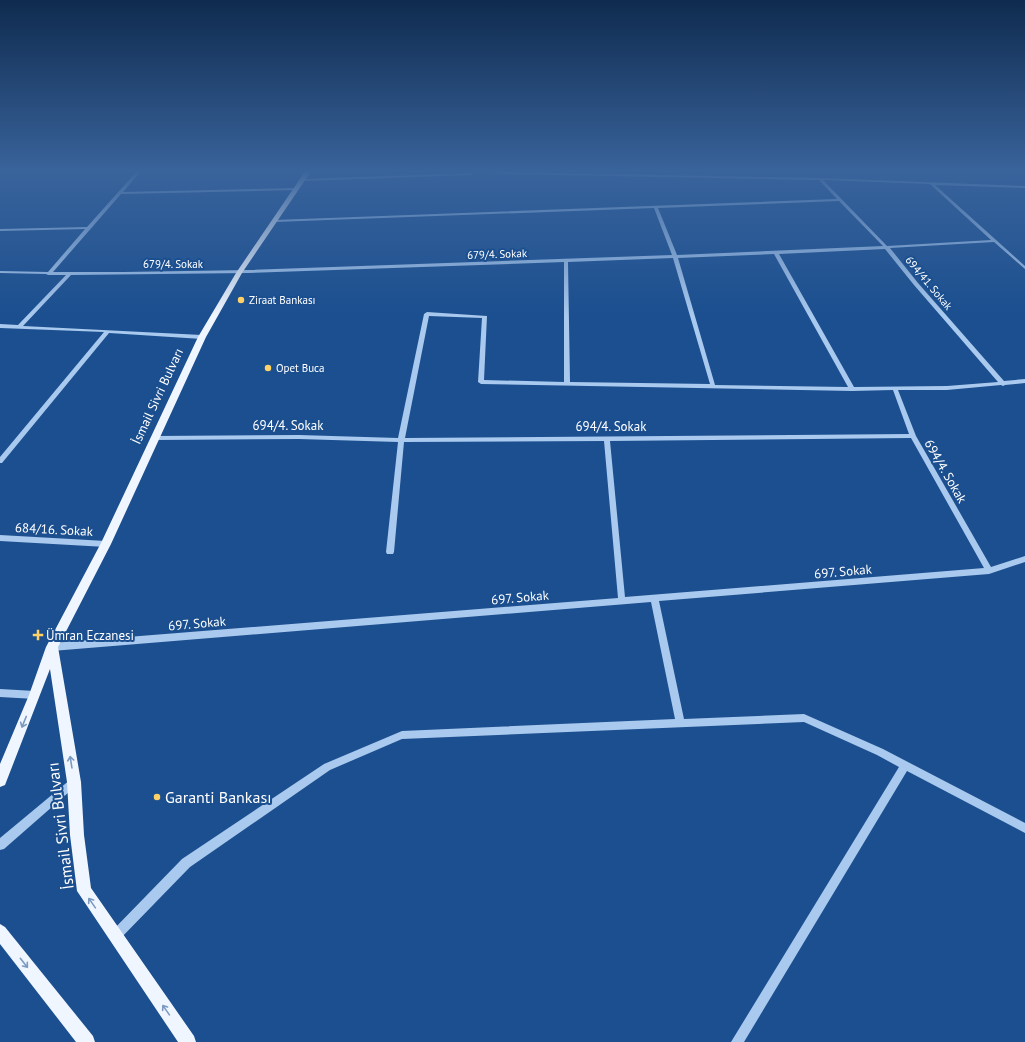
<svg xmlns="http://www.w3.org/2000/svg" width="1025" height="1042" font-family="'PT Sans',sans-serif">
  <rect width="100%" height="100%" fill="#1b4f8f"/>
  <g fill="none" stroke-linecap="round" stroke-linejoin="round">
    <g fill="#a9c9ee" fill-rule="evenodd">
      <path d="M 0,170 L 71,170 L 69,171 L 0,171 Z"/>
      <path d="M 138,170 L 142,170 L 123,192 L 296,188 L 298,189 L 296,190 L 121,194 L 53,272 L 124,272 L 248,270 L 672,255 L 654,208 L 274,222 L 272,221 L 274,220 L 837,199 L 819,180 L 504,174 L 465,171 L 463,170 L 504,172 L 820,178 L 1025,186 L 1025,188 L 935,185 L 1025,266 L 1025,269 L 994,242 L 890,248 L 918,283 L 1004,381 L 1025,379 L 1025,383 L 1005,385 L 1003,386 L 1001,385 L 947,390 L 898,390 L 916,436 L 991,567 L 1025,556 L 1025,562 L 989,574 L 659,601 L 684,719 L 804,714 L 883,749 L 1025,823 L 1025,833 L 907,771 L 744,1042 L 731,1042 L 899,767 L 877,755 L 804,722 L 402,739 L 330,770 L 190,867 L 119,940 L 115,941 L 111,940 L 110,936 L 111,932 L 182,859 L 324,764 L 402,731 L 675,719 L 651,602 L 52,651 L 49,650 L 48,647 L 49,644 L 52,643 L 618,598 L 604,441 L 404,442 L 394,552 L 393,554 L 387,554 L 386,552 L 398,442 L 299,439 L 156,440 L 153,438 L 156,436 L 299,435 L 398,438 L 424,314 L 427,312 L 487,316 L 484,380 L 564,382 L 564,262 L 248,273 L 71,275 L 23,326 L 202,335 L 205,337 L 202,339 L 109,333 L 2,463 L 0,463 L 0,457 L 104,332 L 0,328 L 0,324 L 18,325 L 66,275 L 48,275 L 46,274 L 0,273 L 0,271 L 48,272 L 85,229 L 0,231 L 0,229 L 87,227 ZM 823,180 L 930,184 L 991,240 L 887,246 ZM 839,201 L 883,246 L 677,255 L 658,208 ZM 885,249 L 914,285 L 998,382 L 947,386 L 854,387 L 779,254 ZM 774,254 L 848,387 L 715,385 L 678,258 ZM 673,258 L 710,384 L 570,382 L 568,262 ZM 429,316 L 482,318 L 478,382 L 481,384 L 852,391 L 893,390 L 909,434 L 405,438 ZM 911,438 L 984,568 L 625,597 L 610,441 Z"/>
      <path d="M 472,173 L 473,174 L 471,175 L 302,181 L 300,180 L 302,179 Z"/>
      <path d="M 0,535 L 106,541 L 109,542 L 110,544 L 109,546 L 106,547 L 0,541 Z"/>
      <path d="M 0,689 L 35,691 L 38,692 L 39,695 L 38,698 L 35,699 L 0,697 Z"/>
      <path d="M 74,777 L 77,779 L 79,782 L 77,785 L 4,849 L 0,850 L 0,838 L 71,779 Z"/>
    </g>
    <g fill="#f0f6ff" fill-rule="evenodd">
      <path d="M 306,170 L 312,170 L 242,273 L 206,337 L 111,544 L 58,647 L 81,782 L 84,835 L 91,888 L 194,1036 L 196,1042 L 178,1042 L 77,891 L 70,835 L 67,782 L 50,669 L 5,785 L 0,787 L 0,764 L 29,695 L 46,647 L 101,543 L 198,337 L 236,273 Z"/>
      <path d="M 0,924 L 5,927 L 93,1036 L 95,1042 L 76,1042 L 0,944 Z"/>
    </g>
  </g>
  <defs><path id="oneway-shaft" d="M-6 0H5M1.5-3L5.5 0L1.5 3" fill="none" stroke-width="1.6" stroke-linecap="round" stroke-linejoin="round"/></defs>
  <g stroke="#7b9ac1">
    <use href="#oneway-shaft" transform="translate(24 722) rotate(112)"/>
    <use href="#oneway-shaft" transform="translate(71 762) rotate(-99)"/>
    <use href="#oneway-shaft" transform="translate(92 903) rotate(-125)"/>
    <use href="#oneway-shaft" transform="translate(24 963) rotate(52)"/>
    <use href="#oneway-shaft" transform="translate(166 1010) rotate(-125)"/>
  </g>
  <linearGradient id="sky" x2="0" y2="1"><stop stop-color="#0f2b4f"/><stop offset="0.54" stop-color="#39639b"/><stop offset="1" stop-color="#39639b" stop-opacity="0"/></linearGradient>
  <rect width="1025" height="316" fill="url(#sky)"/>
  <g fill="#ffd166" stroke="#1b4f8f" stroke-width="1.5">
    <circle cx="241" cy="300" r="4"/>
    <circle cx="268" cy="368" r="4"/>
    <path d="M36 629h4v4h4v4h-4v4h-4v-4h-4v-4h4z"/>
    <circle cx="157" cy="797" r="4"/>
  </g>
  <g text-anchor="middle" stroke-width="4" stroke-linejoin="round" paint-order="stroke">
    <g font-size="11" fill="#fff" stroke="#1b4f8f">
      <text transform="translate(497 254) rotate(-2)" y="4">679/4. Sokak</text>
      <text x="173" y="268">679/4. Sokak</text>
      <text transform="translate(929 283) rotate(50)" y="4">694/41. Sokak</text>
    </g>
    <g font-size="11" fill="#fff" stroke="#1b4f8f" text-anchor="start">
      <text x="249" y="304">Ziraat Bankası</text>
      <text x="276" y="372">Opet Buca</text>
    </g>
    <g font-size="13" fill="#fff" stroke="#1b4f8f">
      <text transform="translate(157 396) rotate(-65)" y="5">İsmail Sivri Bulvarı</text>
      <text x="288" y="430">694/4. Sokak</text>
      <text x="611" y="431">694/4. Sokak</text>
      <text transform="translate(946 471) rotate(60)" y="5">694/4. Sokak</text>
      <text transform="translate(54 529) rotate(3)" y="5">684/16. Sokak</text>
      <text transform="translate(843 571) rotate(-5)" y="5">697. Sokak</text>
      <text transform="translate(520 597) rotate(-5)" y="5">697. Sokak</text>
      <text transform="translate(197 623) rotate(-5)" y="5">697. Sokak</text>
    </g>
    <g font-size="13" fill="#fff" stroke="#1b4f8f" text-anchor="start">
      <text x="46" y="640">Ümran Eczanesi</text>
    </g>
    <g font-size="16" fill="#fff" stroke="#1b4f8f" text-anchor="start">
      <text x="165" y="803">Garanti Bankası</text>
    </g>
    <g font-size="16" fill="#fff" stroke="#1b4f8f">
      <text transform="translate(60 826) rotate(-97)" y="6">İsmail Sivri Bulvarı</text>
    </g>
  </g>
</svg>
